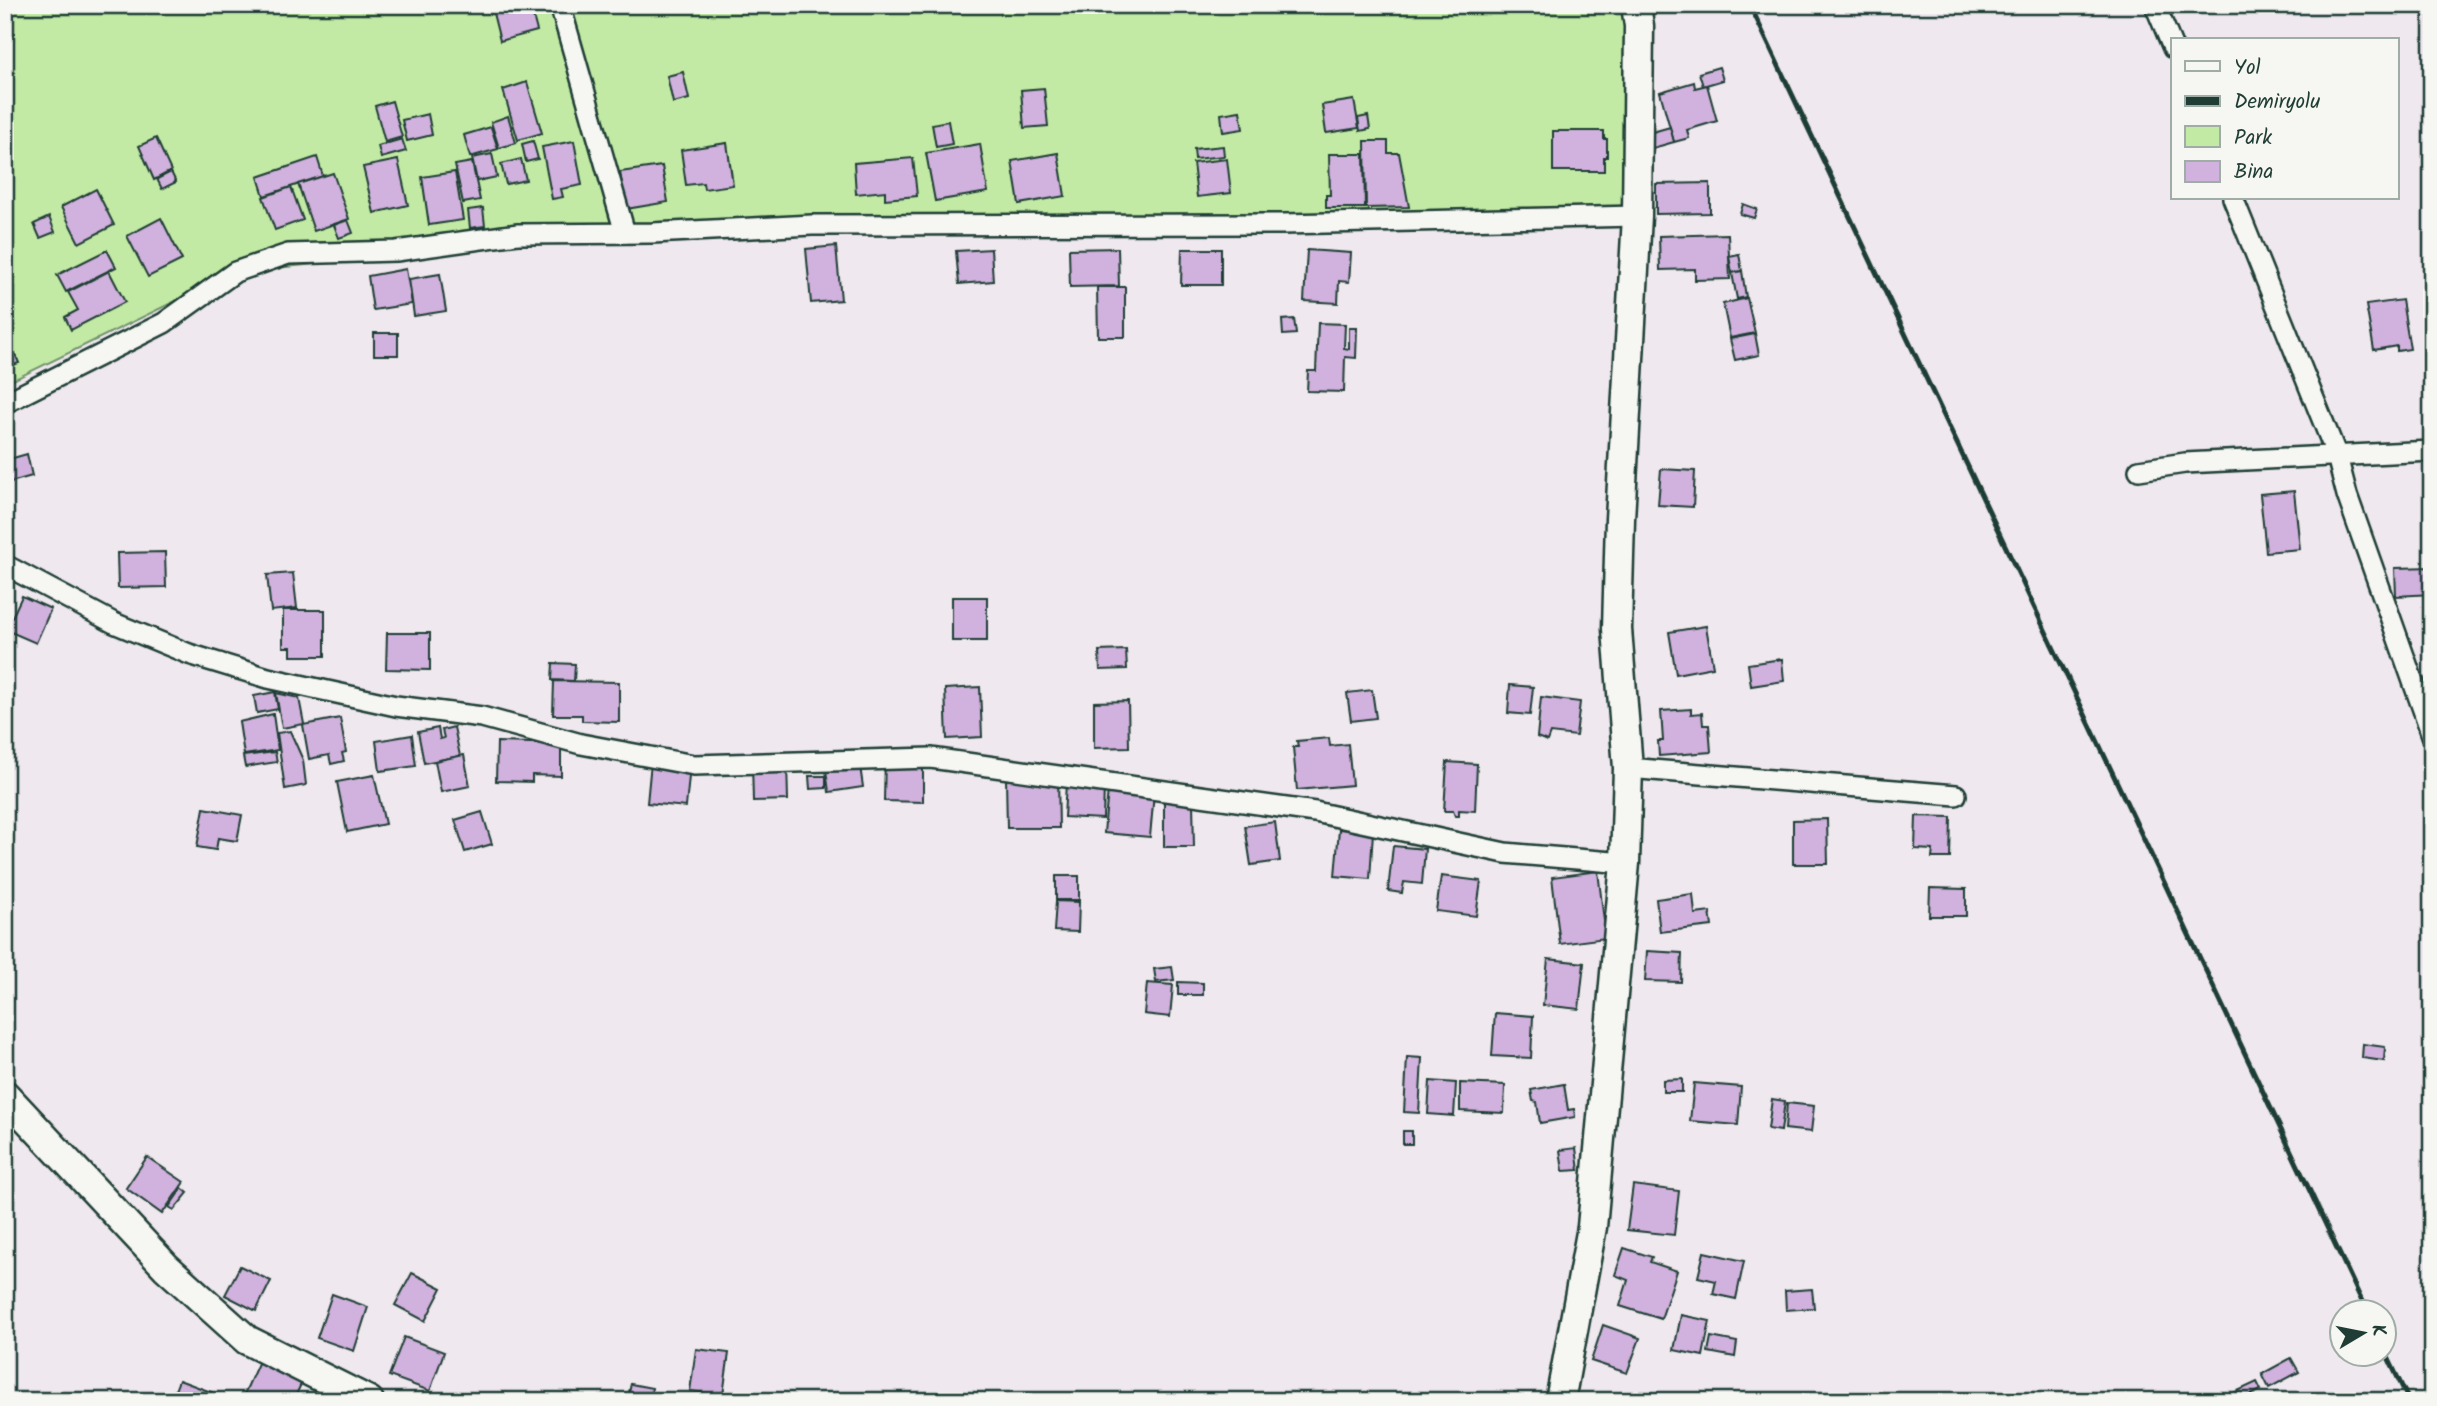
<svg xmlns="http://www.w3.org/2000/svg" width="2437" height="1406" font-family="Kalam,sans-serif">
  <rect width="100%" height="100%" fill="#efe8ee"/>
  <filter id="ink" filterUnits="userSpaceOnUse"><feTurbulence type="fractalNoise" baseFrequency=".0143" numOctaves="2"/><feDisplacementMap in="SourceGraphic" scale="14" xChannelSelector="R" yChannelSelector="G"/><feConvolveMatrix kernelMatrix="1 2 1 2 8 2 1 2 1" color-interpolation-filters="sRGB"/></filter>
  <g filter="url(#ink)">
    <path fill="#c3eaa5" stroke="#71946c" stroke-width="2" d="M 5,5 L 1630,5 L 1637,216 L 625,233 L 235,272 L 5,384 Z"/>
    <g fill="#d1b1dd" stroke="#1f3d34" stroke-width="2">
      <path d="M 491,5 L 530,5 L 537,31 L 500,41 Z"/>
      <path d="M 1719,67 L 1723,80 L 1703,86 L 1699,73 Z"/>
      <path d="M 683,72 L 689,99 L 673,103 L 667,76 Z"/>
      <path d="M 527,82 L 542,133 L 518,140 L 503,90 Z"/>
      <path d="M 1694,82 L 1695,88 L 1707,85 L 1717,121 L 1687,130 L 1689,138 L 1674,142 L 1660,92 Z"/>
      <path d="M 1044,88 L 1048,126 L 1024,128 L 1021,90 Z"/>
      <path d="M 1354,100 L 1359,128 L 1326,133 L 1322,105 Z"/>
      <path d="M 392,101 L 402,137 L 385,142 L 375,106 Z"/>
      <path d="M 1240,111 L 1243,129 L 1223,132 L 1221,114 Z"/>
      <path d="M 428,114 L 432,135 L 407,141 L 402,120 Z"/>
      <path d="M 508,116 L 516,143 L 499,148 L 491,122 Z"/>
      <path d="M 1368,116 L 1370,129 L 1360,131 L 1358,118 Z"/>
      <path d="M 948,121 L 952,144 L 936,147 L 932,124 Z"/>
      <path d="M 491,127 L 498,149 L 470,157 L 464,135 Z"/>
      <path d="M 1670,127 L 1674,142 L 1653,148 L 1649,133 Z"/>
      <path d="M 1553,131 L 1604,131 L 1604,139 L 1607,139 L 1607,157 L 1604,157 L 1604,171 L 1553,171 Z"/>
      <path d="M 156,138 L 171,171 L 154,180 L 139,146 Z"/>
      <path d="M 402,139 L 406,151 L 381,158 L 378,146 Z"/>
      <path d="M 533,141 L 538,159 L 526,162 L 522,144 Z"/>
      <path d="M 574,141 L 582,185 L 561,189 L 563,197 L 552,199 L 542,147 Z"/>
      <path d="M 1365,141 L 1388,141 L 1388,153 L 1399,153 L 1409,207 L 1366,208 Z"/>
      <path d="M 727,143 L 733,185 L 704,189 L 703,183 L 686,185 L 681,150 Z"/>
      <path d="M 980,144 L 988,192 L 935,201 L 926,153 Z"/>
      <path d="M 1223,146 L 1224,156 L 1195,159 L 1194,149 Z"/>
      <path d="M 1058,153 L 1065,196 L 1019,204 L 1012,161 Z"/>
      <path d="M 492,154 L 497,177 L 477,181 L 472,158 Z"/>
      <path d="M 1329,154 L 1364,154 L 1365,208 L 1326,208 L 1326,195 L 1330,195 Z"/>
      <path d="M 317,157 L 323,176 L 264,196 L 258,177 Z"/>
      <path d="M 913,158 L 917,196 L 885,199 L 885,191 L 856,194 L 854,163 Z"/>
      <path d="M 521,159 L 526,180 L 506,184 L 501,164 Z"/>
      <path d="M 1227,159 L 1231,193 L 1197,197 L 1193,163 Z"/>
      <path d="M 398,160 L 408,205 L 374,213 L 363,167 Z"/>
      <path d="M 472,162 L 480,200 L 463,203 L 455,165 Z"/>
      <path d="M 662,166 L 668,202 L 626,209 L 620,172 Z"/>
      <path d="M 171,172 L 176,182 L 162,189 L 157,179 Z"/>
      <path d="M 455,172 L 463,220 L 429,225 L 422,177 Z"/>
      <path d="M 333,173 L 349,219 L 314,231 L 298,184 Z"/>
      <path d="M 1710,183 L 1710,213 L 1656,214 L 1656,184 Z"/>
      <path d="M 291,187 L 303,220 L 275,230 L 263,197 Z"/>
      <path d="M 96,189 L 114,225 L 79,243 L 61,207 Z"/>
      <path d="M 1743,204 L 1757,209 L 1754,218 L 1740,214 Z"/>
      <path d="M 483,208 L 485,226 L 470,228 L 468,210 Z"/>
      <path d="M 49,217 L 55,232 L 40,238 L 34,224 Z"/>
      <path d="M 161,218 L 182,260 L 148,277 L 127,236 Z"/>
      <path d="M 348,220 L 353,233 L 339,238 L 334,225 Z"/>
      <path d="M 1728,234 L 1730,279 L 1695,280 L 1695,269 L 1660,270 L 1659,236 Z"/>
      <path d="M 836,246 L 841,300 L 811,303 L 806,249 Z"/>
      <path d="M 1118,248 L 1119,286 L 1070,287 L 1069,249 Z"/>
      <path d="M 991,249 L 993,281 L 959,284 L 956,251 Z"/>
      <path d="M 1182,249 L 1221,249 L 1221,285 L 1181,285 Z"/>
      <path d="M 107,250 L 116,267 L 66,292 L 57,275 Z"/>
      <path d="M 1307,250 L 1351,253 L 1349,282 L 1339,281 L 1338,303 L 1304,301 Z"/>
      <path d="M 1739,254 L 1742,271 L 1732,273 L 1729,256 Z"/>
      <path d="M 406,269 L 412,304 L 373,310 L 368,276 Z"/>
      <path d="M 109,271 L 125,302 L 71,330 L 65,317 L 78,310 L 68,292 Z"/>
      <path d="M 1742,271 L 1746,297 L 1737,299 L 1732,273 Z"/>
      <path d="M 440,274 L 446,311 L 414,316 L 409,279 Z"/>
      <path d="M 1097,287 L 1125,287 L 1125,337 L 1098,337 Z"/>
      <path d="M 1747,298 L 1755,333 L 1730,338 L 1723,304 Z"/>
      <path d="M 2402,300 L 2410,349 L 2397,351 L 2397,346 L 2374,350 L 2366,305 Z"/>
      <path d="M 1294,319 L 1296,334 L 1283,335 L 1282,320 Z"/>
      <path d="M 1318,323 L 1345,324 L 1344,348 L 1349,349 L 1349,328 L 1357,328 L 1356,358 L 1345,357 L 1344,392 L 1307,391 L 1308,371 L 1316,371 Z"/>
      <path d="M 5,331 L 19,363 L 5,368 Z"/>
      <rect x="374" y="333" width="24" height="22"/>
      <path d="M 1755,334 L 1759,355 L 1735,360 L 1730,339 Z"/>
      <path d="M 27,454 L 32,476 L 11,482 L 6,460 Z"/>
      <path d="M 1661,469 L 1695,471 L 1693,507 L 1658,505 Z"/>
      <path d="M 2294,491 L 2300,549 L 2266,552 L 2260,494 Z"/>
      <path d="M 165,552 L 166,587 L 118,588 L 117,553 Z"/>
      <path d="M 2432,567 L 2432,594 L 2396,596 L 2395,568 Z"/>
      <path d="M 293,573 L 297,608 L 271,611 L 267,575 Z"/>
      <path d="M 22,596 L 51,609 L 36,643 L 6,630 Z"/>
      <rect x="952" y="597" width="35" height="44"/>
      <path d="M 283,610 L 325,610 L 325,656 L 291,656 L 291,647 L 283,647 Z"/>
      <path d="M 1706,626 L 1713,667 L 1676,674 L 1669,632 Z"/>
      <path d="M 387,633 L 430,633 L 430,670 L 386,669 Z"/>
      <path d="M 1126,650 L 1127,669 L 1100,670 L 1099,651 Z"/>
      <path d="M 1782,659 L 1784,681 L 1751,686 L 1748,664 Z"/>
      <path d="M 553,663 L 575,664 L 574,681 L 552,680 Z"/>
      <path d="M 554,681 L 619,682 L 619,722 L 582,721 L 582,715 L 553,715 Z"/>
      <path d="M 1510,685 L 1533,687 L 1530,715 L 1508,713 Z"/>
      <path d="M 980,687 L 982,737 L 947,739 L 945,689 Z"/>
      <path d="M 1372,690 L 1376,718 L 1351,721 L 1347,693 Z"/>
      <path d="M 275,692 L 278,709 L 257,713 L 254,696 Z"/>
      <path d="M 276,693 L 299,698 L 304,724 L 282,728 Z"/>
      <path d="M 1541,697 L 1580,702 L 1576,736 L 1550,733 L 1547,741 L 1537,737 Z"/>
      <path d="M 1128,701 L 1129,747 L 1094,748 L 1094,702 Z"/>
      <path d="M 1691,709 L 1691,714 L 1702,713 L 1703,725 L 1709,725 L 1711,752 L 1659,756 L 1658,741 L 1663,741 L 1661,711 Z"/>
      <path d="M 273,714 L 278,750 L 244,755 L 239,722 Z"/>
      <path d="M 340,718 L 346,752 L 342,753 L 344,761 L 331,764 L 329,755 L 309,759 L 303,725 Z"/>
      <path d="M 454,727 L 460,756 L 424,763 L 418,732 L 438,728 L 440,739 L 444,738 L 442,730 Z"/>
      <path d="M 290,731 L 303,760 L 306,785 L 285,789 L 277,733 Z"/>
      <path d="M 412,735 L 416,766 L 380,771 L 376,741 Z"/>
      <path d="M 1329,738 L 1330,746 L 1348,744 L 1352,785 L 1297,790 L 1293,747 L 1298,747 L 1297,741 Z"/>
      <path d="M 497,742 L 561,744 L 561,776 L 532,775 L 532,782 L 496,781 Z"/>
      <path d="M 275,752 L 277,762 L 245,767 L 243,756 Z"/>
      <path d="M 464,755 L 470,786 L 441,792 L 435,761 Z"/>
      <path d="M 885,757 L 923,758 L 923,802 L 884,801 Z"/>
      <path d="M 859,759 L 863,787 L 829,792 L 825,763 Z"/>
      <path d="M 787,761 L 788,800 L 753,801 L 752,762 Z"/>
      <path d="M 651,762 L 690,766 L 686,807 L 647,803 Z"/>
      <path d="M 1447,762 L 1477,764 L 1475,811 L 1459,810 L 1459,816 L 1455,816 L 1453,811 L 1444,811 Z"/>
      <path d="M 374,775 L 385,824 L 347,832 L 337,782 Z"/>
      <path d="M 809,776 L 826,776 L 826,788 L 810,789 Z"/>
      <path d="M 1058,777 L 1059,828 L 1007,828 L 1006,778 Z"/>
      <path d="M 1066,783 L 1104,785 L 1103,819 L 1064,817 Z"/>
      <path d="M 1108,789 L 1154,793 L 1150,837 L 1104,833 Z"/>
      <path d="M 1164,802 L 1193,802 L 1194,847 L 1164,847 Z"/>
      <path d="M 204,808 L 242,815 L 237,841 L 218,838 L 216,850 L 197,847 Z"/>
      <path d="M 482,812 L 492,844 L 465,852 L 455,820 Z"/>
      <path d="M 1916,816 L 1951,817 L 1950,858 L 1932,858 L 1933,850 L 1915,849 Z"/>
      <path d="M 1827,819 L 1828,864 L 1793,864 L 1793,820 Z"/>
      <path d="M 1275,822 L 1280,861 L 1251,865 L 1245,826 Z"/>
      <path d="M 1339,829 L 1373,832 L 1370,879 L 1335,876 Z"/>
      <path d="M 1393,846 L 1425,849 L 1422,884 L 1404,882 L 1402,893 L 1388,891 Z"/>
      <path d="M 1598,871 L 1606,938 L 1560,944 L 1552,877 Z"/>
      <rect x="1056" y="876" width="23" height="24"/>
      <path d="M 1441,876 L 1481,881 L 1476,916 L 1436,911 Z"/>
      <path d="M 1930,888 L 1966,889 L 1966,916 L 1929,916 Z"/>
      <path d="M 1693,894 L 1695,914 L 1710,912 L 1712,926 L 1660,932 L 1656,899 Z"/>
      <path d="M 1056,901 L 1079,902 L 1078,932 L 1054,931 Z"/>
      <path d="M 1647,951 L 1682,953 L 1681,982 L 1645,981 Z"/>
      <path d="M 1548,959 L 1584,963 L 1579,1009 L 1543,1005 Z"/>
      <path d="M 1172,967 L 1174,980 L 1156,982 L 1154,969 Z"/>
      <path d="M 1178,982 L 1203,983 L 1203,995 L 1178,995 Z"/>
      <path d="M 1147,983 L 1173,985 L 1170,1017 L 1144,1014 Z"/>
      <path d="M 1495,1013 L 1533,1016 L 1531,1058 L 1492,1056 Z"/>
      <path d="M 2363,1044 L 2385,1047 L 2384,1061 L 2362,1058 Z"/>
      <path d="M 1407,1057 L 1422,1058 L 1419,1113 L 1404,1112 Z"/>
      <path d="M 1682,1079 L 1682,1092 L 1663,1092 L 1663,1080 Z"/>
      <path d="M 1430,1081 L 1456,1083 L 1454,1116 L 1428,1114 Z"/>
      <path d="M 1460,1083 L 1505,1085 L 1504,1113 L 1460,1111 Z"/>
      <path d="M 1694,1083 L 1741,1087 L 1738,1125 L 1690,1121 Z"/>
      <path d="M 1564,1084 L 1568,1110 L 1574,1109 L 1575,1117 L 1540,1123 L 1537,1102 L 1533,1101 L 1531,1090 Z"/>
      <path d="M 1772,1099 L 1785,1101 L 1781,1131 L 1768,1129 Z"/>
      <path d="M 1787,1103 L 1814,1106 L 1811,1132 L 1785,1129 Z"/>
      <rect x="1403" y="1131" width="9" height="13"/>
      <path d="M 1576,1148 L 1579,1170 L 1563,1171 L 1560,1150 Z"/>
      <path d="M 147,1157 L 184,1182 L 162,1214 L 126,1188 Z"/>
      <path d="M 1633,1185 L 1679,1191 L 1674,1235 L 1627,1230 Z"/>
      <path d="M 182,1188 L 188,1193 L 174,1210 L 169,1207 Z"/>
      <path d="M 1624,1248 L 1652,1257 L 1650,1262 L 1677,1271 L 1661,1319 L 1620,1306 L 1628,1280 L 1615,1275 Z"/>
      <path d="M 1704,1252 L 1744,1261 L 1736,1299 L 1713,1294 L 1716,1281 L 1698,1277 Z"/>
      <path d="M 240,1266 L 271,1281 L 256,1311 L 225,1295 Z"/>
      <path d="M 412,1273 L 442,1288 L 425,1321 L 395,1305 Z"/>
      <path d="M 1812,1289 L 1814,1308 L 1786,1310 L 1785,1291 Z"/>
      <path d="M 332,1294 L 368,1307 L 354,1351 L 317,1338 Z"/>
      <path d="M 1681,1315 L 1710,1321 L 1703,1356 L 1674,1350 Z"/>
      <path d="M 1603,1325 L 1640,1338 L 1627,1373 L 1591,1361 Z"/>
      <path d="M 404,1337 L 444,1352 L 430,1391 L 389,1376 Z"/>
      <path d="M 1711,1337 L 1737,1342 L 1735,1357 L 1708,1352 Z"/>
      <path d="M 696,1349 L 729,1353 L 723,1395 L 690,1391 Z"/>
      <path d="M 2291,1358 L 2299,1372 L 2269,1388 L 2262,1374 Z"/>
      <path d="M 259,1361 L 303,1380 L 293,1401 L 241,1401 Z"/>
      <path d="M 179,1380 L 235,1401 L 171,1401 Z"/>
      <path d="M 2257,1382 L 2261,1390 L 2245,1398 L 2247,1401 L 2229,1401 L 2227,1396 Z"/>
      <path d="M 631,1384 L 652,1388 L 650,1401 L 627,1401 Z"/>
    </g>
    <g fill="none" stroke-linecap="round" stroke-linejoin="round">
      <defs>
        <g id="street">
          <path d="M 560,5 L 625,233"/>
          <path d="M 2155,5 L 2173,48"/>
          <path d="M 2233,198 L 2337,456 L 2347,495 L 2432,735"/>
          <path d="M 5,403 L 164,323 L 235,272 L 288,254 L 396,251 L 518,234 L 652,233 L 812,225 L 1283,224 L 1637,216"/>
          <path d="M 2139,470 L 2185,463 L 2432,451"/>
          <path d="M 5,565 L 114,623 L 189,654 L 268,678 L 396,706 L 482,717 L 581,744 L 694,765 L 931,758 L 1315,812 L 1505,853 L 1625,863"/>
          <path d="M 1628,768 L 1956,795"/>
        </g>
        <g id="secondary">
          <path d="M 5,1095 L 166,1267 L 247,1340 L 369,1401"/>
          <path d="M 1560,1401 L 1592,1227 L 1625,863 L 1628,768 L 1617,629 L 1620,519 L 1637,216 L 1639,26 L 1636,5"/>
        </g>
      </defs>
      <use href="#street" stroke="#1f3d34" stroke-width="24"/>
      <use href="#secondary" stroke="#1f3d34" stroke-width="33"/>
      <use href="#street" stroke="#f6f6f2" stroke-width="19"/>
      <use href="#secondary" stroke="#f6f6f2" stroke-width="28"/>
      <g stroke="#1f3d34" stroke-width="5">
        <path d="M 1750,5 L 2367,1312"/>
        <path d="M 2384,1349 L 2409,1401"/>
      </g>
    </g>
  </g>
  <rect width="2437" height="1406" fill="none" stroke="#f6f6f2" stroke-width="28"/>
  <rect x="14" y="14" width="2409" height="1378" fill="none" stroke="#1f3d34" stroke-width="2.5" filter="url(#ink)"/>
  <rect x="2171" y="38" width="228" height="161" fill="#f6f6f2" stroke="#a0aca6" stroke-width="2"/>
  <rect x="2185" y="61" width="35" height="10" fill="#f6f6f2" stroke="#a0aca6" stroke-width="2"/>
  <text x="2234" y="74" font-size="21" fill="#1f3d34">Yol</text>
  <rect x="2185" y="96" width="35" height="10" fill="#1f3d34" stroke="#a0aca6" stroke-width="2"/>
  <text x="2234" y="108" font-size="21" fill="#1f3d34">Demiryolu</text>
  <rect x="2185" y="126" width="35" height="21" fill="#c3eaa5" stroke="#a0aca6" stroke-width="2"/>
  <text x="2234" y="144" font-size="21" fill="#1f3d34">Park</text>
  <rect x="2185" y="161" width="35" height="21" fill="#d1b1dd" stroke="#a0aca6" stroke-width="2"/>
  <text x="2234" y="178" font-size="21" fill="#1f3d34">Bina</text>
  <g transform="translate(2363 1333) rotate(80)"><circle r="33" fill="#f6f6f2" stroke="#a0aca6" stroke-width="2"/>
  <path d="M0-5L12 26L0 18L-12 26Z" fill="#1f3d34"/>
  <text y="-10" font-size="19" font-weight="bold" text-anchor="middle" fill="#1f3d34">K</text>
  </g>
</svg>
